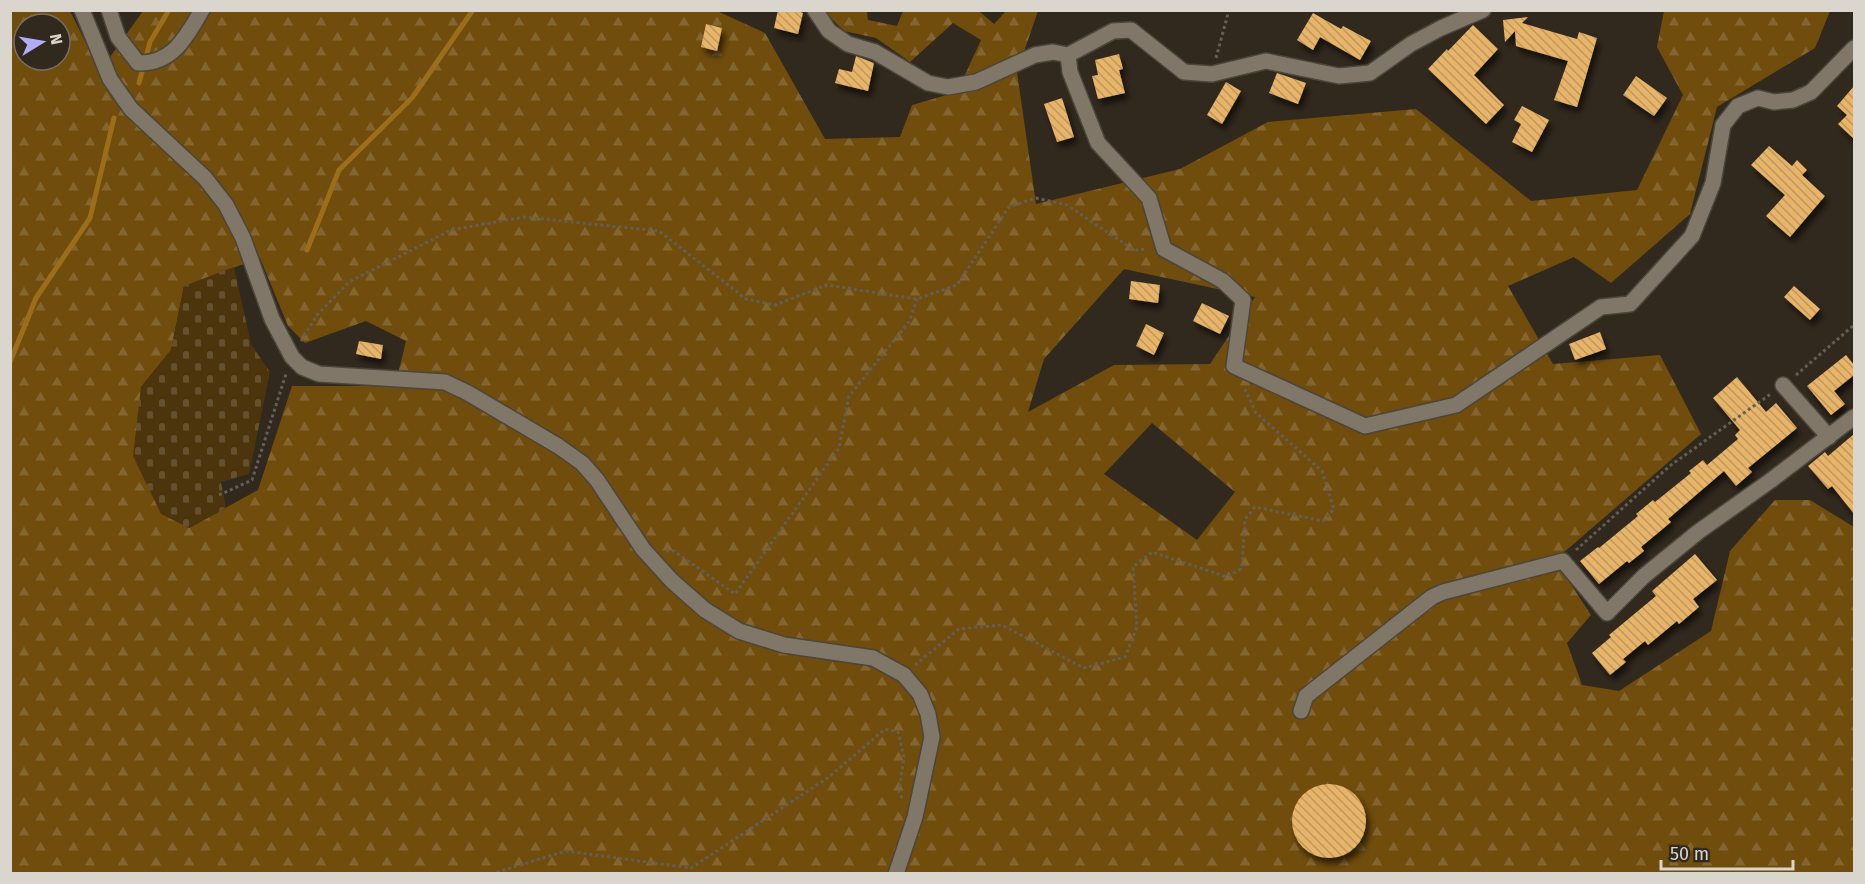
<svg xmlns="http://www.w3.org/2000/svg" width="1865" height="884" font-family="'Fira Sans',sans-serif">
  <defs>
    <pattern id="forest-firs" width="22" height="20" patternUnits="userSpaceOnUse" patternTransform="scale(1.5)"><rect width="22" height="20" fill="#704c0d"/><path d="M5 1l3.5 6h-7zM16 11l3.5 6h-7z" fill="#84652f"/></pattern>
    <pattern id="cemetery-stones" width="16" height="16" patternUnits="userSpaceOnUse" patternTransform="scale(1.5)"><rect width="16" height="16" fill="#4c340d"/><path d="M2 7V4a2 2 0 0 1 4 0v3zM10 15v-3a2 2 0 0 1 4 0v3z" fill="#65502f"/></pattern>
    <pattern id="building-back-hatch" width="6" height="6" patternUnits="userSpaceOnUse" patternTransform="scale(1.5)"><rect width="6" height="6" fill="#e7b469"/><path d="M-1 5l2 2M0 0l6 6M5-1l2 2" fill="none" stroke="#be975e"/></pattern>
    <filter id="shadow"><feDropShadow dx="3.5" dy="6" stdDeviation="3" flood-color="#0009"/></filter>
  </defs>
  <rect width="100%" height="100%" fill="#32291e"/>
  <path fill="url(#forest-firs)" fill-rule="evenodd" d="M 10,11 L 70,11 L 100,71 L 143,11 L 717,11 L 765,33 L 825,139 L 900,137 L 912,105 L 957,92 L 981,40 L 953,23 L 910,62 L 876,38 L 844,31 L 824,11 L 867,11 L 868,20 L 897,26 L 903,11 L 979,11 L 994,24 L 1006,11 L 1038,11 L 1017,72 L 1036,204 L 1180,169 L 1268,122 L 1416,109 L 1531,201 L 1637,190 L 1683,95 L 1657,47 L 1664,11 L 1830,11 L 1815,48 L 1717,107 L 1690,214 L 1611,283 L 1574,257 L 1508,286 L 1553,364 L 1660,355 L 1701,434 L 1555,560 L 1591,615 L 1567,643 L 1582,685 L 1619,691 L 1711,631 L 1730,551 L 1775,500 L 1810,500 L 1854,527 L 1854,873 L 11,873 ZM 24,24 L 60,24 L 60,60 L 24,60 ZM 260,258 L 288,326 L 305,343 L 366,321 L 406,341 L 395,386 L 292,386 L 258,490 L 189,528 L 141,387 L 171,350 L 184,286 ZM 1124,269 L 1255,297 L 1210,364 L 1114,365 L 1028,412 L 1044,359 ZM 1152,423 L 1235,492 L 1197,540 L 1104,474 Z"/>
  <path fill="url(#cemetery-stones)" d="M 234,267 L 251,344 L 270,372 L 249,474 L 221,482 L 226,508 L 189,528 L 161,514 L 133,456 L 141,387 L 171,350 L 184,286 Z"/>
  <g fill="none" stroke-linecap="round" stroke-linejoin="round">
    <g stroke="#9c6d1b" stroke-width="5">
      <path d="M 139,83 L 150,42 L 169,10"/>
      <path d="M 307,250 L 339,170 L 412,98 L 473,10"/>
      <path d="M 10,362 L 36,298 L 90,218 L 114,118"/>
    </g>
  </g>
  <g fill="url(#building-back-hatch)" filter="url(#shadow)">
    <path d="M 778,10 L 795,10 L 803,13 L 798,34 L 774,28 Z"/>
    <path d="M 1313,13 L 1341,29 L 1343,26 L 1371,41 L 1360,60 L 1320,37 L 1313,50 L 1297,40 Z"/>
    <path d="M 1528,17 L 1522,23 L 1577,39 L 1579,32 L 1597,38 L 1577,107 L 1554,100 L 1568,61 L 1516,46 L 1515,31 L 1505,42 L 1503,20 Z"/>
    <path d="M 706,24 L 722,28 L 717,51 L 701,47 Z"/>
    <path d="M 1473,25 L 1498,49 L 1474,75 L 1504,105 L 1486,124 L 1428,69 L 1447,49 L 1448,51 Z"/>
    <path d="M 1119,54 L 1123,69 L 1119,70 L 1125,93 L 1098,99 L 1092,76 L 1098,75 L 1095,60 Z"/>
    <path d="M 856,56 L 874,63 L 868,91 L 835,83 L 839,69 L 852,72 Z"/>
    <path d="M 1277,73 L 1306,83 L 1298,104 L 1269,93 Z"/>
    <path d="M 1636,76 L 1667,98 L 1654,116 L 1623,95 Z"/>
    <path d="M 1226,82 L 1241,91 L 1222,124 L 1207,115 Z"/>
    <path d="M 1854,86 L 1854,139 L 1838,124 L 1847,115 L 1837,106 Z"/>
    <path d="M 1062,98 L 1074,137 L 1057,142 L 1044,104 Z"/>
    <path d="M 1522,106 L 1549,120 L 1532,152 L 1512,142 L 1521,124 L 1514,120 Z"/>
    <path d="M 1769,146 L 1792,166 L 1797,160 L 1807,170 L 1802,175 L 1825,196 L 1790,237 L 1766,216 L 1785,195 L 1751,165 Z"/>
    <path d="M 1131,281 L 1160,285 L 1158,303 L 1129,299 Z"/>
    <path d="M 1794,286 L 1820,309 L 1810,320 L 1784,297 Z"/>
    <path d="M 1202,303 L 1229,316 L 1220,334 L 1193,321 Z"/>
    <path d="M 1146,324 L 1164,333 L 1154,355 L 1136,346 Z"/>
    <path d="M 1600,332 L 1606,349 L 1575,360 L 1569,344 Z"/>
    <path d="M 359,341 L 383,345 L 381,359 L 356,354 Z"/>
    <path d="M 1846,355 L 1854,365 L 1854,375 L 1834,391 L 1845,404 L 1831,415 L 1807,386 Z"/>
    <path d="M 1737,377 L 1766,412 L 1776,403 L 1797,428 L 1748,468 L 1752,472 L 1736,486 L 1724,471 L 1668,519 L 1671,522 L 1641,547 L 1644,551 L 1629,563 L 1627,561 L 1599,584 L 1580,561 L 1598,547 L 1599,548 L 1638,516 L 1636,514 L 1653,500 L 1655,502 L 1691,473 L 1689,471 L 1703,460 L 1707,465 L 1738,439 L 1735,435 L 1740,430 L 1713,398 Z"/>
    <path d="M 1854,434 L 1854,514 L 1832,486 L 1828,489 L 1808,466 L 1825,452 L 1828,456 Z"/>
    <path d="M 1695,554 L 1717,580 L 1693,599 L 1699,607 L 1679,624 L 1677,621 L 1648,645 L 1645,641 L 1623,659 L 1626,662 L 1610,675 L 1592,653 L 1611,637 L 1609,635 L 1656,596 L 1652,591 Z"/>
    <circle cx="1329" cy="821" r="37"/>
  </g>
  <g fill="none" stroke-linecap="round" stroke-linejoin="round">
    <defs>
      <g id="street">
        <path d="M 82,10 L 110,79 L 131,109 L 205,178 L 226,205 L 243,238 L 272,319 L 292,357 L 302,367 L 319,374 L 445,382 L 468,393 L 558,446 L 582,463 L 597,480 L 643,549 L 672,581 L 705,610 L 739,631 L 784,645 L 873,658 L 904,675 L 920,694 L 928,714 L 932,737 L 915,817 L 896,874"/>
        <path d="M 109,10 L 118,37 L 138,63 C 173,64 186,37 202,10"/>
        <path d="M 815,10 L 829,31 L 848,44 L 875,52 L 928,83 L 948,87 L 976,82 L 1035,55 L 1053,52 L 1068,55 L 1113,31 L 1131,30 L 1184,72 L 1212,74 L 1266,61 L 1339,76 L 1370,73 L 1411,44 L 1441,28 L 1483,10"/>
        <path d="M 1068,55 L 1070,72 L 1098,143 L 1149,198 L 1164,249 L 1223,281 L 1243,300 L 1234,366 L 1365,426 L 1456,405 L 1601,307 L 1630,304 L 1692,236 L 1713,183 L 1723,125 L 1738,106 L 1758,98 L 1774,102 L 1793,100 L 1811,92 L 1854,48"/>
        <path d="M 1783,385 L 1829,437"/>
        <path d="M 1301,711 L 1306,696 L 1432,597 L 1443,592 L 1563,561 L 1607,613 L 1644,576 L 1698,532 L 1770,481 L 1854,417"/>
      </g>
    </defs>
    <use href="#street" stroke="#4b453a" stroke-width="18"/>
    <g stroke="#655e53" stroke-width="3" stroke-dasharray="3 3" stroke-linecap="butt">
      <path d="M 1216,58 L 1229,10"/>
      <path d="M 301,341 L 317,315 L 349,282 L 451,230 L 524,217 L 659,231 L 746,299 L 775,305 L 827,285 L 917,299 L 957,285 L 1009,207 L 1036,198 L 1067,205 L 1134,250 L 1147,249"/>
      <path d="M 1796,375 L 1854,325"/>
      <path d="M 219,495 L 252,480 L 286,374"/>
      <path d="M 1576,550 L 1671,465 L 1772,393"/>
      <path d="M 666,551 L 674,551 L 735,594 L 839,448 L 849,396 L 909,322 L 917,299"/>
      <path d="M 915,665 L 959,629 L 1002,625 L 1084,668 L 1125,657 L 1137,627 L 1133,567 L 1152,552 L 1227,577 L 1242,568 L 1245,519 L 1255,507 L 1323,521 L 1334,509 L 1322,471 L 1256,413 L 1245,389"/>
      <path d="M 491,874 L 566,851 L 691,868 L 829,777 L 885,729 L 898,732 L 904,757 L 899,792 L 902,798"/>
    </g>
    <use href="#street" stroke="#817769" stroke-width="15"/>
  </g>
  <rect width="1865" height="884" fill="none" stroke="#dad5cd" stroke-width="24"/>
  <g transform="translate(42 42) rotate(79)"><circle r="28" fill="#32291e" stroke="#756e64" stroke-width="1.5"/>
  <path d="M0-4.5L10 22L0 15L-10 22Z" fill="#b1adfa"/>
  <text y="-9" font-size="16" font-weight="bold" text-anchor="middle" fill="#dad5cd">N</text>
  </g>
  <path d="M1661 860v9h132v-9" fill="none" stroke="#dad5cd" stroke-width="3"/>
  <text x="1670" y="860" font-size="18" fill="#dad5cd" stroke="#32291e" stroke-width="4.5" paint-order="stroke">50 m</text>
</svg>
